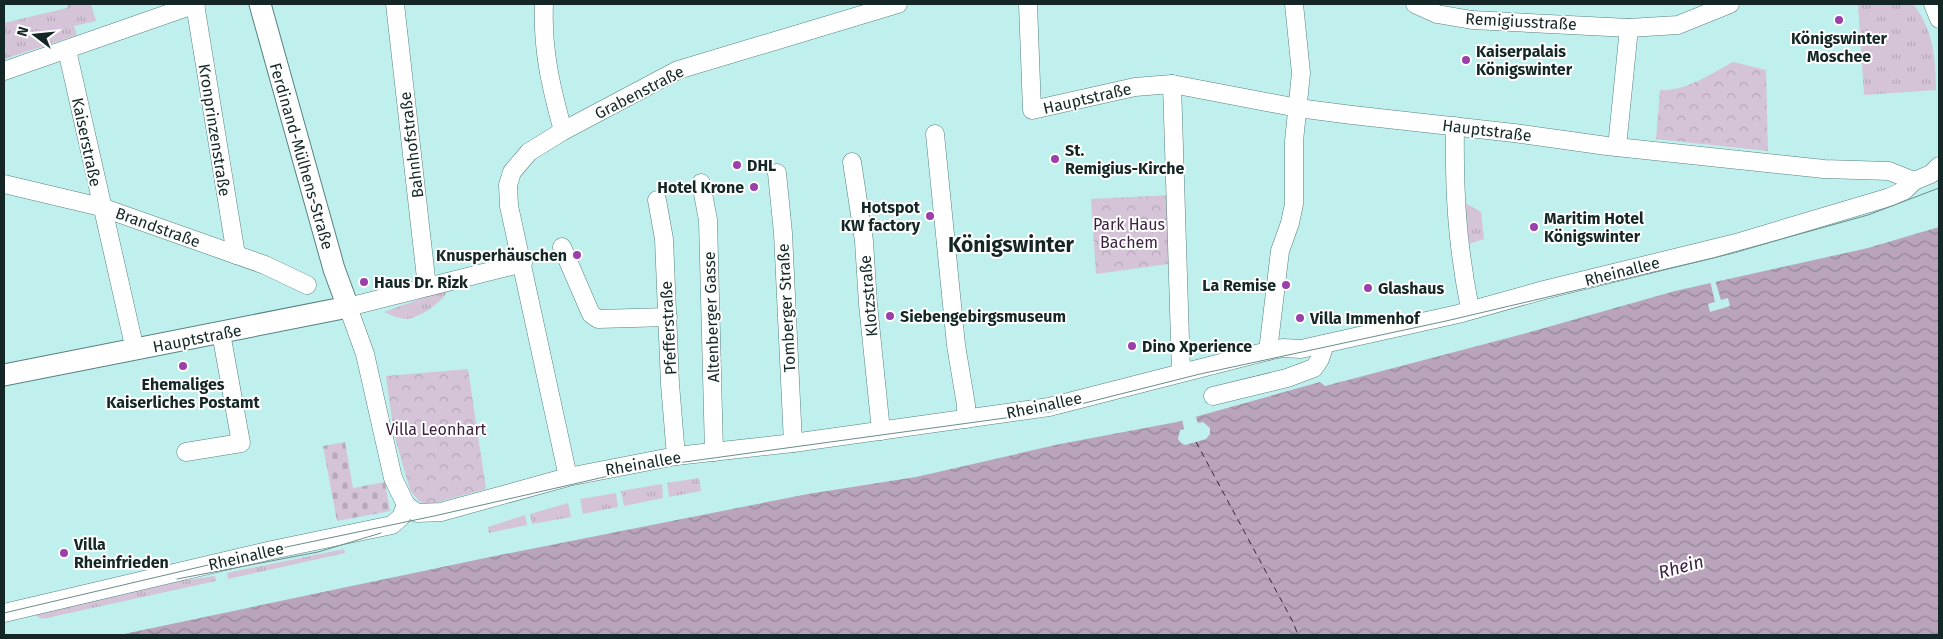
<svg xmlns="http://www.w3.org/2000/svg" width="1943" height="639" font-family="'Fira Sans',sans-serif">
  <defs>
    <pattern id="grass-tufts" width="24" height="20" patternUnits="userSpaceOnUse" patternTransform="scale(1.25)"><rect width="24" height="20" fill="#d5c3d8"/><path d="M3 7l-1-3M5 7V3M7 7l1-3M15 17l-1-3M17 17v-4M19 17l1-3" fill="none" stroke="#b6a8b9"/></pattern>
    <pattern id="cemetery-stones" width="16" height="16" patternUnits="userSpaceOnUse" patternTransform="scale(1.25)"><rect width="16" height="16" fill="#d5c3d8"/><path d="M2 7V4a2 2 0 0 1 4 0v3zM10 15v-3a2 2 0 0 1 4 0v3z" fill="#b6a8b9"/></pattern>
    <pattern id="park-crowns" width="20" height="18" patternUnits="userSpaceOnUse" patternTransform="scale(1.25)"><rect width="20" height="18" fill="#d5c3d8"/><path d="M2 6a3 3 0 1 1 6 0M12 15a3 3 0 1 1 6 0" fill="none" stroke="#b6a8b9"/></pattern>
    <pattern id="water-waves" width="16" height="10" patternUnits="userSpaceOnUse" patternTransform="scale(1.25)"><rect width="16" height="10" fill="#b9a4bc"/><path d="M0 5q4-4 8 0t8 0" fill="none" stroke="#958699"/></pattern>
  </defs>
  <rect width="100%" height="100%" fill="#c0f0ed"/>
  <g fill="url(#grass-tufts)">
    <path d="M 67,4 L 91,4 L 96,21 L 74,26 L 77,35 L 4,59 L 4,23 L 67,8 Z"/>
    <path d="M 1858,4 L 1913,4 C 1934,30 1935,58 1936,90 L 1864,95 Z"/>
    <path d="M 1465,203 L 1481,212 L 1484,239 L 1469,244 Z"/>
    <path d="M 448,289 C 445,301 419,318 407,319 C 399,319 391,315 384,312 Z"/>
    <path d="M 699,478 L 701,491 L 669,497 L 667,483 Z"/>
    <path d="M 662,484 L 663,498 L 624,506 L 621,491 Z"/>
    <path d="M 616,493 L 618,507 L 583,514 L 580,499 Z"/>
    <path d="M 568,503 L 571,517 L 532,524 L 530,514 Z"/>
    <path d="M 525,515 L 527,525 L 489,533 L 488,527 Z"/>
    <path d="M 344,549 L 345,553 L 228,579 L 227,573 Z"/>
    <path d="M 215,576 L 216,581 L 42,619 L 35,615 L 168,583 Z"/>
  </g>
  <path fill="url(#cemetery-stones)" d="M 345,442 L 353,488 L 385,482 L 390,511 L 337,521 L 323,446 Z"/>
  <g fill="url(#park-crowns)">
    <path d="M 1733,62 L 1766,70 L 1768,151 L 1656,139 L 1660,90 C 1685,92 1712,73 1733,62 Z"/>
    <path d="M 1172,195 L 1175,263 L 1096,274 L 1091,199 Z"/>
    <path d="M 468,369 L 486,489 L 427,505 L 419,501 L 410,490 L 394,434 L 386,376 Z"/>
  </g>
  <path fill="url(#water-waves)" d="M 1939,227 L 1939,635 L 119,635 L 490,557 L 808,494 L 916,477 L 1060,444 L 1177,422 L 1320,382 L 1325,386 L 1523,334 L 1675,291 L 1868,248 Z"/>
  <g fill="#c0f0ed">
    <path d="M 1715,280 L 1721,300 L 1728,298 L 1730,306 L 1710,312 L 1708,304 L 1715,302 L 1710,281 Z"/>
    <path d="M 1195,415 L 1198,423 L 1203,422 L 1210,428 L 1210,434 L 1206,439 L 1185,445 L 1181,443 L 1178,439 L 1180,430 L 1184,429 L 1182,419 Z"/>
  </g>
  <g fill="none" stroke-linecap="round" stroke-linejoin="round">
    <path stroke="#3d2042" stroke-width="1" stroke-dasharray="6 5" stroke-linecap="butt" d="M 1196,442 L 1293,622 L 1298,635"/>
    <defs>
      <g id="minor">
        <path d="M 195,4 L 236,255"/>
        <path d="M 395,4 L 427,287"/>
        <path d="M 544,4 C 542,50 551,87 563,131"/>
        <path d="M 1028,4 L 1032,110 L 1135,87 L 1172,84 L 1298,108 L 1352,115 L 1514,133 L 1607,146 L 1824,169 L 1889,171 L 1914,181 L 1931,174 L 1939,166"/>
        <path d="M 1415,4 L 1437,14 L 1472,20 L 1629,28 L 1678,25 L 1730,4"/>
        <path d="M 1933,4 L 1939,19"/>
        <path d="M 67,50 L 135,350"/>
        <path d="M 4,71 L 196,4"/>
        <path d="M 1172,84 L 1181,372"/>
        <path d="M 1455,126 C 1454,192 1457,244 1470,309"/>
        <path d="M 935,134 L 956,345 L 966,405 L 966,419"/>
        <path d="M 1617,147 L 1629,28"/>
        <path d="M 852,162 L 864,241 L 868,304 L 881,431"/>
        <path d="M 777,173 L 783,233 L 793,443"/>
        <path d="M 701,183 L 708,220 L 714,452"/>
        <path d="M 4,184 L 101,207 L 265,265 L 307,285"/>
        <path d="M 657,200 L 664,239 L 670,384 L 676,456"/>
        <path d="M 562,247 L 591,314 L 598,319 L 668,317"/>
        <path d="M 1268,351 L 1280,251 L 1290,223 L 1294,204 L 1294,141 L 1301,73 L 1294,4"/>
        <path d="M 1213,396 L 1287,378 L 1314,368 L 1320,359 L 1325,344"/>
        <path d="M 186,452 L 241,443 L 221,333"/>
        <path d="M 568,477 L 509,206 L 508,185 L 512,172 L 529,152 L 563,131 L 678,70 L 898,4"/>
        <path d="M 406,505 L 417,513 L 441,512 L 568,477 L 676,456 L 793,443 L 1049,407 L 1268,351 L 1283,348 L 1301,349 L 1458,314 L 1544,290 L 1736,243 L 1890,197 L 1905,190 L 1914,181"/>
        <path d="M 406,505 L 393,478 L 365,354 L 348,307 L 523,263"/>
        <path d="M 4,613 L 272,550 L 392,525 L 401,517 L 406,505"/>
      </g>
      <path id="major" d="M 4,375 L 348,307 L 334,269 L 260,4"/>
    </defs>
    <use href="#minor" stroke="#558280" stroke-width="19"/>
    <use href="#major" stroke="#558280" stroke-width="23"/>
    <use href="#minor" stroke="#fff" stroke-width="18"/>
    <use href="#major" stroke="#fff" stroke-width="21"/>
    <g stroke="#6a8c8a" stroke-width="1">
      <path d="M 177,579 L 318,552 L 381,533"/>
      <path d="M 4,613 L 272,550 L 434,516 L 648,467 L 1049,412 L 1200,374 L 1446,321 L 1713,258 L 1868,215 L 1939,188"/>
    </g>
  </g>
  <g fill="#9b3faa" stroke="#fff" stroke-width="2">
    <circle cx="1839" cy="20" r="5"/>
    <circle cx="1466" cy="60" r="5"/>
    <circle cx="1055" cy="159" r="5"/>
    <circle cx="737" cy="165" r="5"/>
    <circle cx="754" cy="187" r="5"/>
    <circle cx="930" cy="216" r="5"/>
    <circle cx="1534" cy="227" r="5"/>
    <circle cx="577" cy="255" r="5"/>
    <circle cx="364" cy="282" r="5"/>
    <circle cx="1286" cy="285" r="5"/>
    <circle cx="1368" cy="288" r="5"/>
    <circle cx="890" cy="316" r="5"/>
    <circle cx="1300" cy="318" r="5"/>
    <circle cx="1132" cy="346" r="5"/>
    <circle cx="183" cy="366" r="5"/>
    <circle cx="64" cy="553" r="5"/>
  </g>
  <g text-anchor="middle" stroke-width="4" stroke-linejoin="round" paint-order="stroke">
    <g font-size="16" fill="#142726" stroke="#fff">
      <text transform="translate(1521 21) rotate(3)" y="6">Remigiusstraße</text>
      <text transform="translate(639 92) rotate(-27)" y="6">Grabenstraße</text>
      <text transform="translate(1087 98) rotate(-13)" y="6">Hauptstraße</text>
      <text transform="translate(215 130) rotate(81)" y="6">Kronprinzenstraße</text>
      <text transform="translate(1487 130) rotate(7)" y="6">Hauptstraße</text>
      <text transform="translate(87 142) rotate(78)" y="6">Kaiserstraße</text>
      <text transform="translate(411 145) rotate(-97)" y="6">Bahnhofstraße</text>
      <text transform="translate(302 156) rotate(74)" y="6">Ferdinand-Mülhens-Straße</text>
      <text transform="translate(158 227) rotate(20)" y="6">Brandstraße</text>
      <text transform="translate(1622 271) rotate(-14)" y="6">Rheinallee</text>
      <text transform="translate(868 296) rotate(-95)" y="6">Klotzstraße</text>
      <text transform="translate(786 308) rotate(-93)" y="6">Tomberger Straße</text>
      <text transform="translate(711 317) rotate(-92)" y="6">Altenberger Gasse</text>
      <text transform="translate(668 328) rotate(-93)" y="6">Pfefferstraße</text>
      <text transform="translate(197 338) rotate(-11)" y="6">Hauptstraße</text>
      <text transform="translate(1044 405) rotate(-12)" y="6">Rheinallee</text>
      <text transform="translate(643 463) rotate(-10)" y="6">Rheinallee</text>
      <text transform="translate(246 556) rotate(-13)" y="6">Rheinallee</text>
    </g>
    <g font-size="16" font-weight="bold" fill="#142726" stroke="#fff" text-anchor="start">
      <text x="1839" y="44" text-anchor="middle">Königswinter<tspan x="1839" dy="18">Moschee</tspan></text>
      <text x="1476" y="57">Kaiserpalais<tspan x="1476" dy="18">Königswinter</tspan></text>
      <text x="1065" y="156">St.<tspan x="1065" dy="18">Remigius-Kirche</tspan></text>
      <text x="747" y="171">DHL</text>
      <text x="744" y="193" text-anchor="end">Hotel Krone</text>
      <text x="920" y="213" text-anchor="end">Hotspot<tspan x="920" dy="18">KW factory</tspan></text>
      <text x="1544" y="224">Maritim Hotel<tspan x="1544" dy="18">Königswinter</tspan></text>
      <text x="567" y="261" text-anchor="end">Knusperhäuschen</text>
      <text x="374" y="288">Haus Dr. Rizk</text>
      <text x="1276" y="291" text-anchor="end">La Remise</text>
      <text x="1378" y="294">Glashaus</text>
      <text x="900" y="322">Siebengebirgsmuseum</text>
      <text x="1310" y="324">Villa Immenhof</text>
      <text x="1142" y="352">Dino Xperience</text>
      <text x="183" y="390" text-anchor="middle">Ehemaliges<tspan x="183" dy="18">Kaiserliches Postamt</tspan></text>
      <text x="74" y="550">Villa<tspan x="74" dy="18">Rheinfrieden</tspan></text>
    </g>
    <g font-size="16" fill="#3e2043" stroke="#fff">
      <text x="1129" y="230">Park Haus<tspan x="1129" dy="18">Bachem</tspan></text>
      <text x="436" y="435">Villa Leonhart</text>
    </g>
    <g font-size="18" font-style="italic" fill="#3d2042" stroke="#fff">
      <text transform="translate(1681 567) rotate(-15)" y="6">Rhein</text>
    </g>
    <g font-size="21" font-weight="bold" fill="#142726" stroke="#fff">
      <text x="1011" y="252">Königswinter</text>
    </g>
  </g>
  <rect width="1943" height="639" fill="none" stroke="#142726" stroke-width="10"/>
  <g transform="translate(35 35) rotate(286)" stroke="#ffffff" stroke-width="4" paint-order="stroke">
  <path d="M0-4L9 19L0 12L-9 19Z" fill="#142726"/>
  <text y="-8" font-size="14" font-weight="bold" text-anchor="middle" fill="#142726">N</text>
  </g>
</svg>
